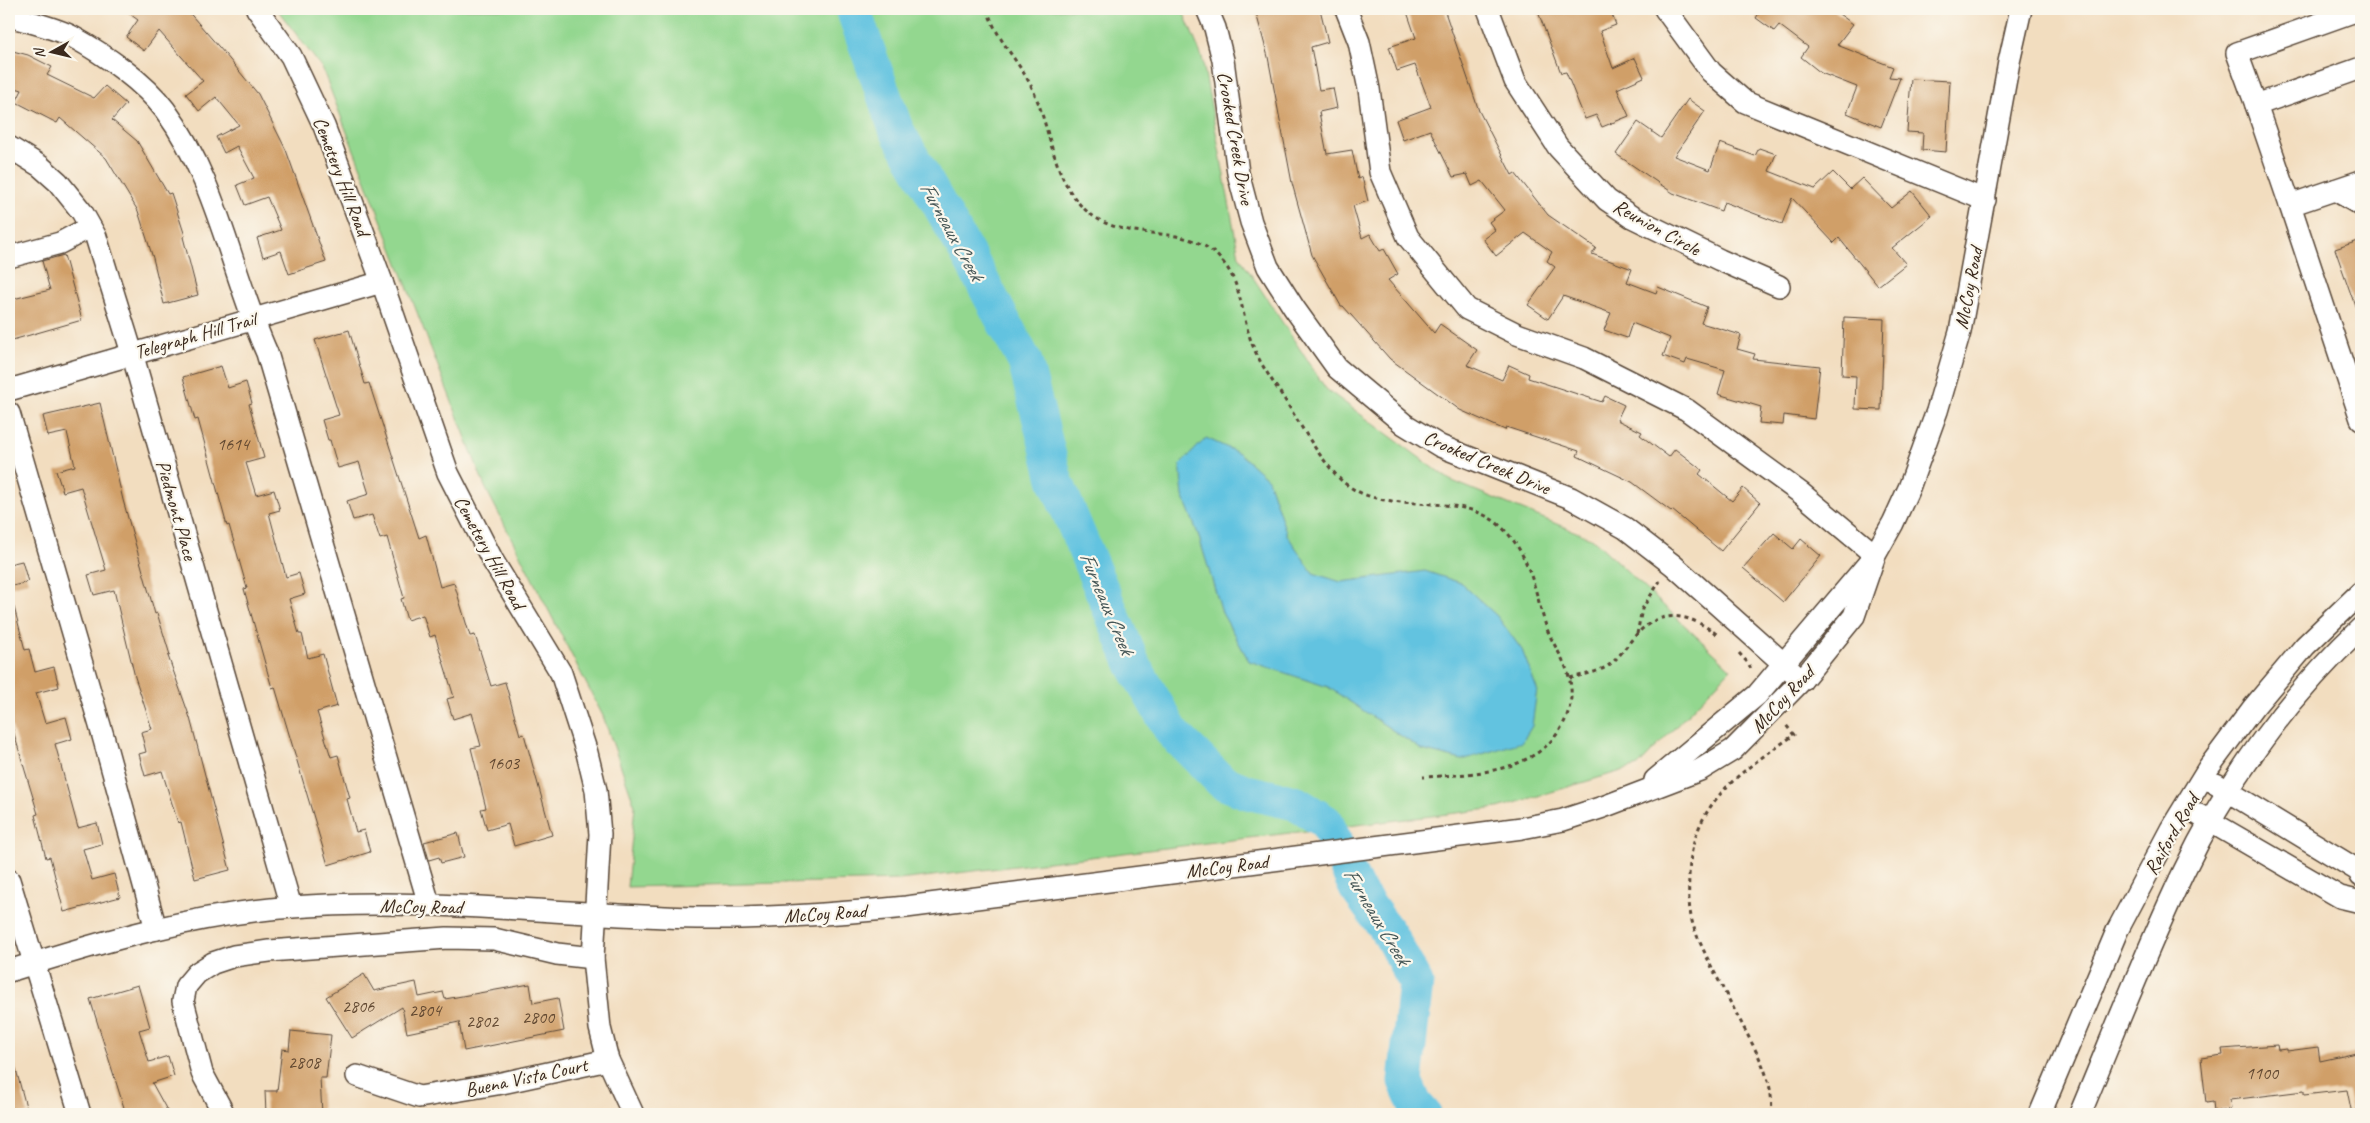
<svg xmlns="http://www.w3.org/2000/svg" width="2370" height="1123" font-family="Caveat,sans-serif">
  <rect width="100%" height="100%" fill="#fbf7ec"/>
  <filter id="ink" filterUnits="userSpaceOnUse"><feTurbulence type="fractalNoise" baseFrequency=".02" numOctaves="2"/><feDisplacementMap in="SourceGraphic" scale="10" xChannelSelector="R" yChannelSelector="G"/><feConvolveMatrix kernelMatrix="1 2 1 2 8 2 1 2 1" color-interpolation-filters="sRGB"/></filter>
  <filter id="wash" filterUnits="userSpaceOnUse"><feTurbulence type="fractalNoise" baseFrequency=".0096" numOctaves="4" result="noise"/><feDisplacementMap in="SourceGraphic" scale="20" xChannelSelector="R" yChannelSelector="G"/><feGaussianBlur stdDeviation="1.12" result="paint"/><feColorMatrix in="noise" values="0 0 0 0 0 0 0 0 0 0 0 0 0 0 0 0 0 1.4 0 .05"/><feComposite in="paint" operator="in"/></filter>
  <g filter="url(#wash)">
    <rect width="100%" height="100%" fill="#f2ddbf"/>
    <path fill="#93d78f" stroke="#678056" d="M 277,9 L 1182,9 L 1202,57 L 1239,256 L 1326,389 L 1450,480 L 1593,539 L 1731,669 L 1638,766 L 1498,808 L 899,880 L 627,887 L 635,806 L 603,716 L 485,487 L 322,68 Z"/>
    <path fill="#62c3e0" stroke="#4e767f" d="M 1206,438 L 1239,453 L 1268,479 L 1287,535 L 1313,573 L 1341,582 L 1425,571 L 1461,583 L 1497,616 L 1522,650 L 1537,689 L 1532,726 L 1522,742 L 1462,760 L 1422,750 L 1328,687 L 1249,661 L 1222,613 L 1198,534 L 1183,496 L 1180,465 Z"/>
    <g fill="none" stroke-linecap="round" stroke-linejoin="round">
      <path stroke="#62c3e0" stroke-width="35" d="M 853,9 L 896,129 L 972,262 L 1025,362 L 1055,479 L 1133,664 L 1172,732 L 1222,782 L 1247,792 L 1295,803 L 1326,822 L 1356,888 L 1390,935 L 1416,983 L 1405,1081 L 1415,1104 L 1424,1114"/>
    </g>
    <g id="blocks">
      <g fill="#d09f67">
        <path d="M 123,9 L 186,9 L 225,54 L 258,94 L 286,150 L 326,262 L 289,274 L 281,251 L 263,257 L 257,238 L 281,230 L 267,197 L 245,205 L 237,185 L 254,178 L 237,146 L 224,153 L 216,137 L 239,125 L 216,97 L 199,111 L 186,94 L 203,81 L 159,31 L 144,51 L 126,37 L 138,20 Z"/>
        <path d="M 1255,9 L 1320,9 L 1328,42 L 1311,47 L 1319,90 L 1333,88 L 1337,108 L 1319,112 L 1327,154 L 1352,150 L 1358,179 L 1362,177 L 1368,201 L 1353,206 L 1362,238 L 1370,234 L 1380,251 L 1384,249 L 1398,274 L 1388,280 L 1434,333 L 1440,324 L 1477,350 L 1467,365 L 1502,380 L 1509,365 L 1529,374 L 1528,378 L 1602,402 L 1605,396 L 1624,405 L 1617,420 L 1642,432 L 1640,435 L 1669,457 L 1675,449 L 1702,470 L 1699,474 L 1732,501 L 1743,488 L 1760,503 L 1721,551 L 1672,510 L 1671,511 L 1632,482 L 1577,456 L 1579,451 L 1506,427 L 1505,430 L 1460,410 L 1390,359 L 1343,306 L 1341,306 L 1312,255 L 1292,183 L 1268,57 Z"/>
        <path d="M 1406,9 L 1444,9 L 1479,111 L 1512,175 L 1515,173 L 1548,215 L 1596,248 L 1592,254 L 1632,269 L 1627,282 L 1656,293 L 1658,287 L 1707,307 L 1701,323 L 1741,335 L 1737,349 L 1755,354 L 1753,359 L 1820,366 L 1814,419 L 1784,415 L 1783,425 L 1759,423 L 1761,407 L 1718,394 L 1725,370 L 1687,359 L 1685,364 L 1663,356 L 1670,338 L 1632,323 L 1627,338 L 1604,330 L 1611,313 L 1563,296 L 1548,319 L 1528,305 L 1555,267 L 1547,261 L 1552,252 L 1525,233 L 1496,256 L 1483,239 L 1495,230 L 1489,222 L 1505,210 L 1482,181 L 1472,186 L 1467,174 L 1453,177 L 1430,130 L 1403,140 L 1396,120 L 1431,107 L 1415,65 L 1397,71 L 1389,47 L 1416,38 Z"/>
        <path d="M 1537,9 L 1610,9 L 1616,25 L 1600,31 L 1613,68 L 1635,58 L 1644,77 L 1617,89 L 1629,116 L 1602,127 L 1596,115 L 1585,119 L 1566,72 L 1561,73 Z"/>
        <path d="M 1759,9 L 1832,9 L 1853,24 L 1837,45 L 1893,67 L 1889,77 L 1900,78 L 1881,127 L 1847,113 L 1857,87 L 1821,73 L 1801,57 L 1808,47 L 1779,25 L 1774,31 L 1756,18 L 1761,10 Z"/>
        <path d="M 9,50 L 28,55 L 52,67 L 47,75 L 94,98 L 105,86 L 126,104 L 112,120 L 137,141 L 168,194 L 171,193 L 185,236 L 183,237 L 198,295 L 164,304 L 153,258 L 138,211 L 106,158 L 60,118 L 57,123 L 16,102 L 22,90 L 9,86 Z"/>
        <path d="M 1911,79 L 1950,81 L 1946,152 L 1922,150 L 1923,133 L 1907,132 Z"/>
        <path d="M 1688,99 L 1705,111 L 1674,156 L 1710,170 L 1720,143 L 1755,156 L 1759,148 L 1776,154 L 1769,171 L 1815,189 L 1833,172 L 1850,189 L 1862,178 L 1891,208 L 1912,191 L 1932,216 L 1892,248 L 1906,264 L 1878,286 L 1839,238 L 1834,243 L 1792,198 L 1782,224 L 1724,202 L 1721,211 L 1673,193 L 1616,154 L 1638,122 L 1661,138 Z"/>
        <path d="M 2361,240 L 2361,317 L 2359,317 L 2335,249 Z"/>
        <path d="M 64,255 L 82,320 L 9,341 L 9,300 L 50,290 L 42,261 Z"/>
        <path d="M 1844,317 L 1884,319 L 1881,410 L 1855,409 L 1856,376 L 1842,375 Z"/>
        <path d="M 349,330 L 365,384 L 369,383 L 419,538 L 426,535 L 440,587 L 454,583 L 470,636 L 475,635 L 491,686 L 505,682 L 520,735 L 524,734 L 552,835 L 514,846 L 508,824 L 487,830 L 481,809 L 486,808 L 471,748 L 481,746 L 472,713 L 453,719 L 447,699 L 454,697 L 435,635 L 430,637 L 423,615 L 407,620 L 401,599 L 404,598 L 387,537 L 380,539 L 372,515 L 353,520 L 347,501 L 369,494 L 359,462 L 338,468 L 330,440 L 328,440 L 322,420 L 339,415 L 315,340 Z"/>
        <path d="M 221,366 L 228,388 L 246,382 L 252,403 L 249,404 L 264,458 L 246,463 L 256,495 L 274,490 L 280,510 L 269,513 L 286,577 L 299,573 L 305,594 L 289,599 L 299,634 L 302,634 L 308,658 L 323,654 L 337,706 L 317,712 L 331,757 L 338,755 L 350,798 L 347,799 L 356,832 L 364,830 L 370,852 L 328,865 L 275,687 L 272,688 L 244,589 L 247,588 L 229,525 L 227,526 L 198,419 L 195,420 L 183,377 Z"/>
        <path d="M 100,403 L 123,500 L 155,614 L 157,613 L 170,655 L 168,656 L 190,718 L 230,870 L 195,879 L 181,822 L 178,823 L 162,771 L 145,776 L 139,754 L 146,752 L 141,732 L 152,729 L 135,677 L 114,590 L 94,595 L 88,575 L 106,570 L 81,487 L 63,492 L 56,471 L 75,466 L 67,432 L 48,436 L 43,416 Z"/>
        <path d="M 1774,533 L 1793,549 L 1801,539 L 1821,556 L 1783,602 L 1743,568 Z"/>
        <path d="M 22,561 L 28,582 L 9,587 L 9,564 Z"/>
        <path d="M 14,607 L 25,650 L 29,649 L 35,672 L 54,667 L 59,687 L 36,693 L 45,723 L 66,717 L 72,739 L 55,744 L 72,806 L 78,828 L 97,823 L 102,844 L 83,849 L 92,880 L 114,874 L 120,897 L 64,912 L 50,857 L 46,858 L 35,815 L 38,814 L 9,717 L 9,608 Z"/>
        <path d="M 458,833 L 464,857 L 441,863 L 439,857 L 429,860 L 424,842 Z"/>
        <path d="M 364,974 L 374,991 L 416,982 L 419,997 L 443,992 L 445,999 L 530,984 L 533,1003 L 558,998 L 564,1031 L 464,1051 L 459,1022 L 407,1033 L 402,1007 L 352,1038 L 326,997 Z"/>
        <path d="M 138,985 L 150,1027 L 139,1030 L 149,1062 L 168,1056 L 174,1076 L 152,1083 L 169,1114 L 126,1114 L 90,999 Z"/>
        <path d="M 291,1031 L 331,1035 L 326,1078 L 320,1078 L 322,1114 L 266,1114 L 265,1091 L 277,1091 L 282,1049 L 289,1050 Z"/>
        <path d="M 2277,1045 L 2278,1050 L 2287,1049 L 2287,1051 L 2318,1047 L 2320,1061 L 2361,1052 L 2361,1114 L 2352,1114 L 2347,1090 L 2304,1095 L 2304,1091 L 2230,1100 L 2231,1109 L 2214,1111 L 2213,1102 L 2206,1103 L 2201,1058 L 2223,1055 L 2222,1049 Z"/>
        <path d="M 14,1062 L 28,1114 L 9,1114 L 9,1063 Z"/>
      </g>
    </g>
  </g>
  <g filter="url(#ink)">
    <use href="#blocks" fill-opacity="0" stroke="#564536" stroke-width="1"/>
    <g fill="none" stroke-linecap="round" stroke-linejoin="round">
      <defs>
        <g id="minor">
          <path d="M 257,9 L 291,56 L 324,126 L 382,282 L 448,473 L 493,561 L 561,673 L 587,753 L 596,790 L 600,834 L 593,958 L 600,1028 L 608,1060 L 633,1114"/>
          <path d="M 1207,9 L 1215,28 L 1223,60 L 1238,173 L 1251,222 L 1268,267 L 1294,308 L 1337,368 L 1404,424 L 1440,446 L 1571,498 L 1625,528 L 1673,565 L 1802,680"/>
          <path d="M 1346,9 L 1359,42 L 1369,89 L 1380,172 L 1408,237 L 1467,309 L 1517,334 L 1584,358 L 1687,410 L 1802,494 L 1875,555"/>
          <path d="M 1488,9 L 1515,81 L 1558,147 L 1607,200 L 1632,217 L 1720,260 L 1779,286"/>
          <path d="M 1665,9 L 1711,72 L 1745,102 L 1985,200"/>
          <path d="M 2361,9 L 2237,53 L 2256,105 L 2361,68"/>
          <path d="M 9,16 C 29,22 54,27 73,37 C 104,54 144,82 165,110 C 218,182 231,273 267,353 L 429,904"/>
          <path d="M 2256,105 L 2290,205 L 2361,181"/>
          <path d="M 9,147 L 40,166 L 58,182 L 82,212 L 96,237 L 132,353 L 291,907"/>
          <path d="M 2335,190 L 2361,205"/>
          <path d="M 2290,205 L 2361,419"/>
          <path d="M 9,257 L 60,243 L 90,227"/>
          <path d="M 9,390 L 382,282"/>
          <path d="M 9,413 L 103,736 L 156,929"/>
          <path d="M 1655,780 L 1757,695 L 1868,564"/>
          <path d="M 2216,784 L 2359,871 L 2361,876"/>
          <path d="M 2199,815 L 2340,897 L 2361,902"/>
          <path d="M 9,880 L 80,1114"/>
          <path d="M 9,971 C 100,942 196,914 292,907 C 427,897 562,915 697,918 C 767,919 836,914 906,907 L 1522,828 L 1563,820 L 1603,807 L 1700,770 L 1733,750 L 1802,680 L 1854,616 L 1875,555 L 1893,523 L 1909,488 L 1937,411 L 1960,332 L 2009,62 L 2021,9"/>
          <path d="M 357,1076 L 419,1097 L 497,1084 L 608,1060"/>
          <path d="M 224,1114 L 202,1073 L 183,1001 L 186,986 L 197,973 L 213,963 L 234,956 L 269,951 L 447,938 L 494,939 L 557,954 L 593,958"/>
          <path d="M 2040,1114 L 2117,931 L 2171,829 L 2209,767 L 2253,708 L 2305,646 L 2361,592"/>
          <path d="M 2080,1114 C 2114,1033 2146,950 2184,871 C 2227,781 2289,696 2361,628"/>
        </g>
      </defs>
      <use href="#minor" stroke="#564536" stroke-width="24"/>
      <g stroke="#564536" stroke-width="3" stroke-dasharray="4 4" stroke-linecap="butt">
        <path d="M 987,9 C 998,43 1019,60 1033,90 C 1052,131 1053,188 1093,216 C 1136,246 1192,218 1226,266 C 1241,287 1242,314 1250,338 C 1257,360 1272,380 1285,400 C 1301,426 1317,454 1338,477 C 1380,521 1453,487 1498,524 C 1531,552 1534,591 1547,629 C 1553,645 1565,660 1569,677 C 1574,694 1570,713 1561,728 C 1533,774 1472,774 1423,777"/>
        <path d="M 1637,634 L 1642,609 L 1660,581"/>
        <path d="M 1739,653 L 1749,664 L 1751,670"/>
        <path d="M 1570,678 C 1582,675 1595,673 1606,667 C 1618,660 1626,646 1635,636 C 1662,606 1691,614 1719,636"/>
        <path d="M 1771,1114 C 1775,1083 1758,1055 1744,1028 C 1729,999 1712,970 1699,940 C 1689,920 1688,900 1689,877 C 1691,803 1739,773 1794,735 L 1786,725"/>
      </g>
      <use href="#minor" stroke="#fff" stroke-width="21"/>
    </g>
  </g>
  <g text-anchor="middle" stroke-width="4.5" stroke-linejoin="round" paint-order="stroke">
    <g font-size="18" fill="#604730">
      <text x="233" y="450">1614</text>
      <text x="503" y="769">1603</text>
      <text x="358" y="1012">2806</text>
      <text x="425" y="1016">2804</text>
      <text x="538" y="1023">2800</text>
      <text x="482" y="1027">2802</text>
      <text x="304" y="1068">2808</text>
      <text x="2262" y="1079">1100</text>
    </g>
    <g font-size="20" fill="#3b2a1e" stroke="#fbf7ec">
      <text transform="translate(1236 138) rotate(80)" y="7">Crooked Creek Drive</text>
      <text transform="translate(342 176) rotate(69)" y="7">Cemetery Hill Road</text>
      <text transform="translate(1657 227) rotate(29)" y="7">Reunion Circle</text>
      <text transform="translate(1968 288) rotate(-79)" y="7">McCoy Road</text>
      <text transform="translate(195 335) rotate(-16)" y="7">Telegraph Hill Trail</text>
      <text transform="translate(1487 462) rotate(23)" y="7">Crooked Creek Drive</text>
      <text transform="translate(177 510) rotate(74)" y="7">Piedmont Place</text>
      <text transform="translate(490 552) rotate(61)" y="7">Cemetery Hill Road</text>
      <text transform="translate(1782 699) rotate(-47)" y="7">McCoy Road</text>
      <text transform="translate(2171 834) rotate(-60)" y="7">Raiford Road</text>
      <text transform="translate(1227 866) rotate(-7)" y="7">McCoy Road</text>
      <text transform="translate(421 906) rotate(1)" y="7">McCoy Road</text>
      <text transform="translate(825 913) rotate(-4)" y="7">McCoy Road</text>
      <text transform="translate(526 1077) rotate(-12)" y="7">Buena Vista Court</text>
    </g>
    <g font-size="21" font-style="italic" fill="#475858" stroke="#fbf7ec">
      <text transform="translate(952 231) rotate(61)" y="7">Furneaux Creek</text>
      <text transform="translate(1107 603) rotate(67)" y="7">Furneaux Creek</text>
      <text transform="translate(1377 916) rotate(59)" y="7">Furneaux Creek</text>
    </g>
  </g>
  <rect width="2370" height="1123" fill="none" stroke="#fbf7ec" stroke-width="30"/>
  <g transform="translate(52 52) rotate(262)" stroke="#fbf7ec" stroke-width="4" paint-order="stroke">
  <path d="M0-4L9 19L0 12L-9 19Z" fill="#3b2a1e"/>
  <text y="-8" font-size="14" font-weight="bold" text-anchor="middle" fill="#3b2a1e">N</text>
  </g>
</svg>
